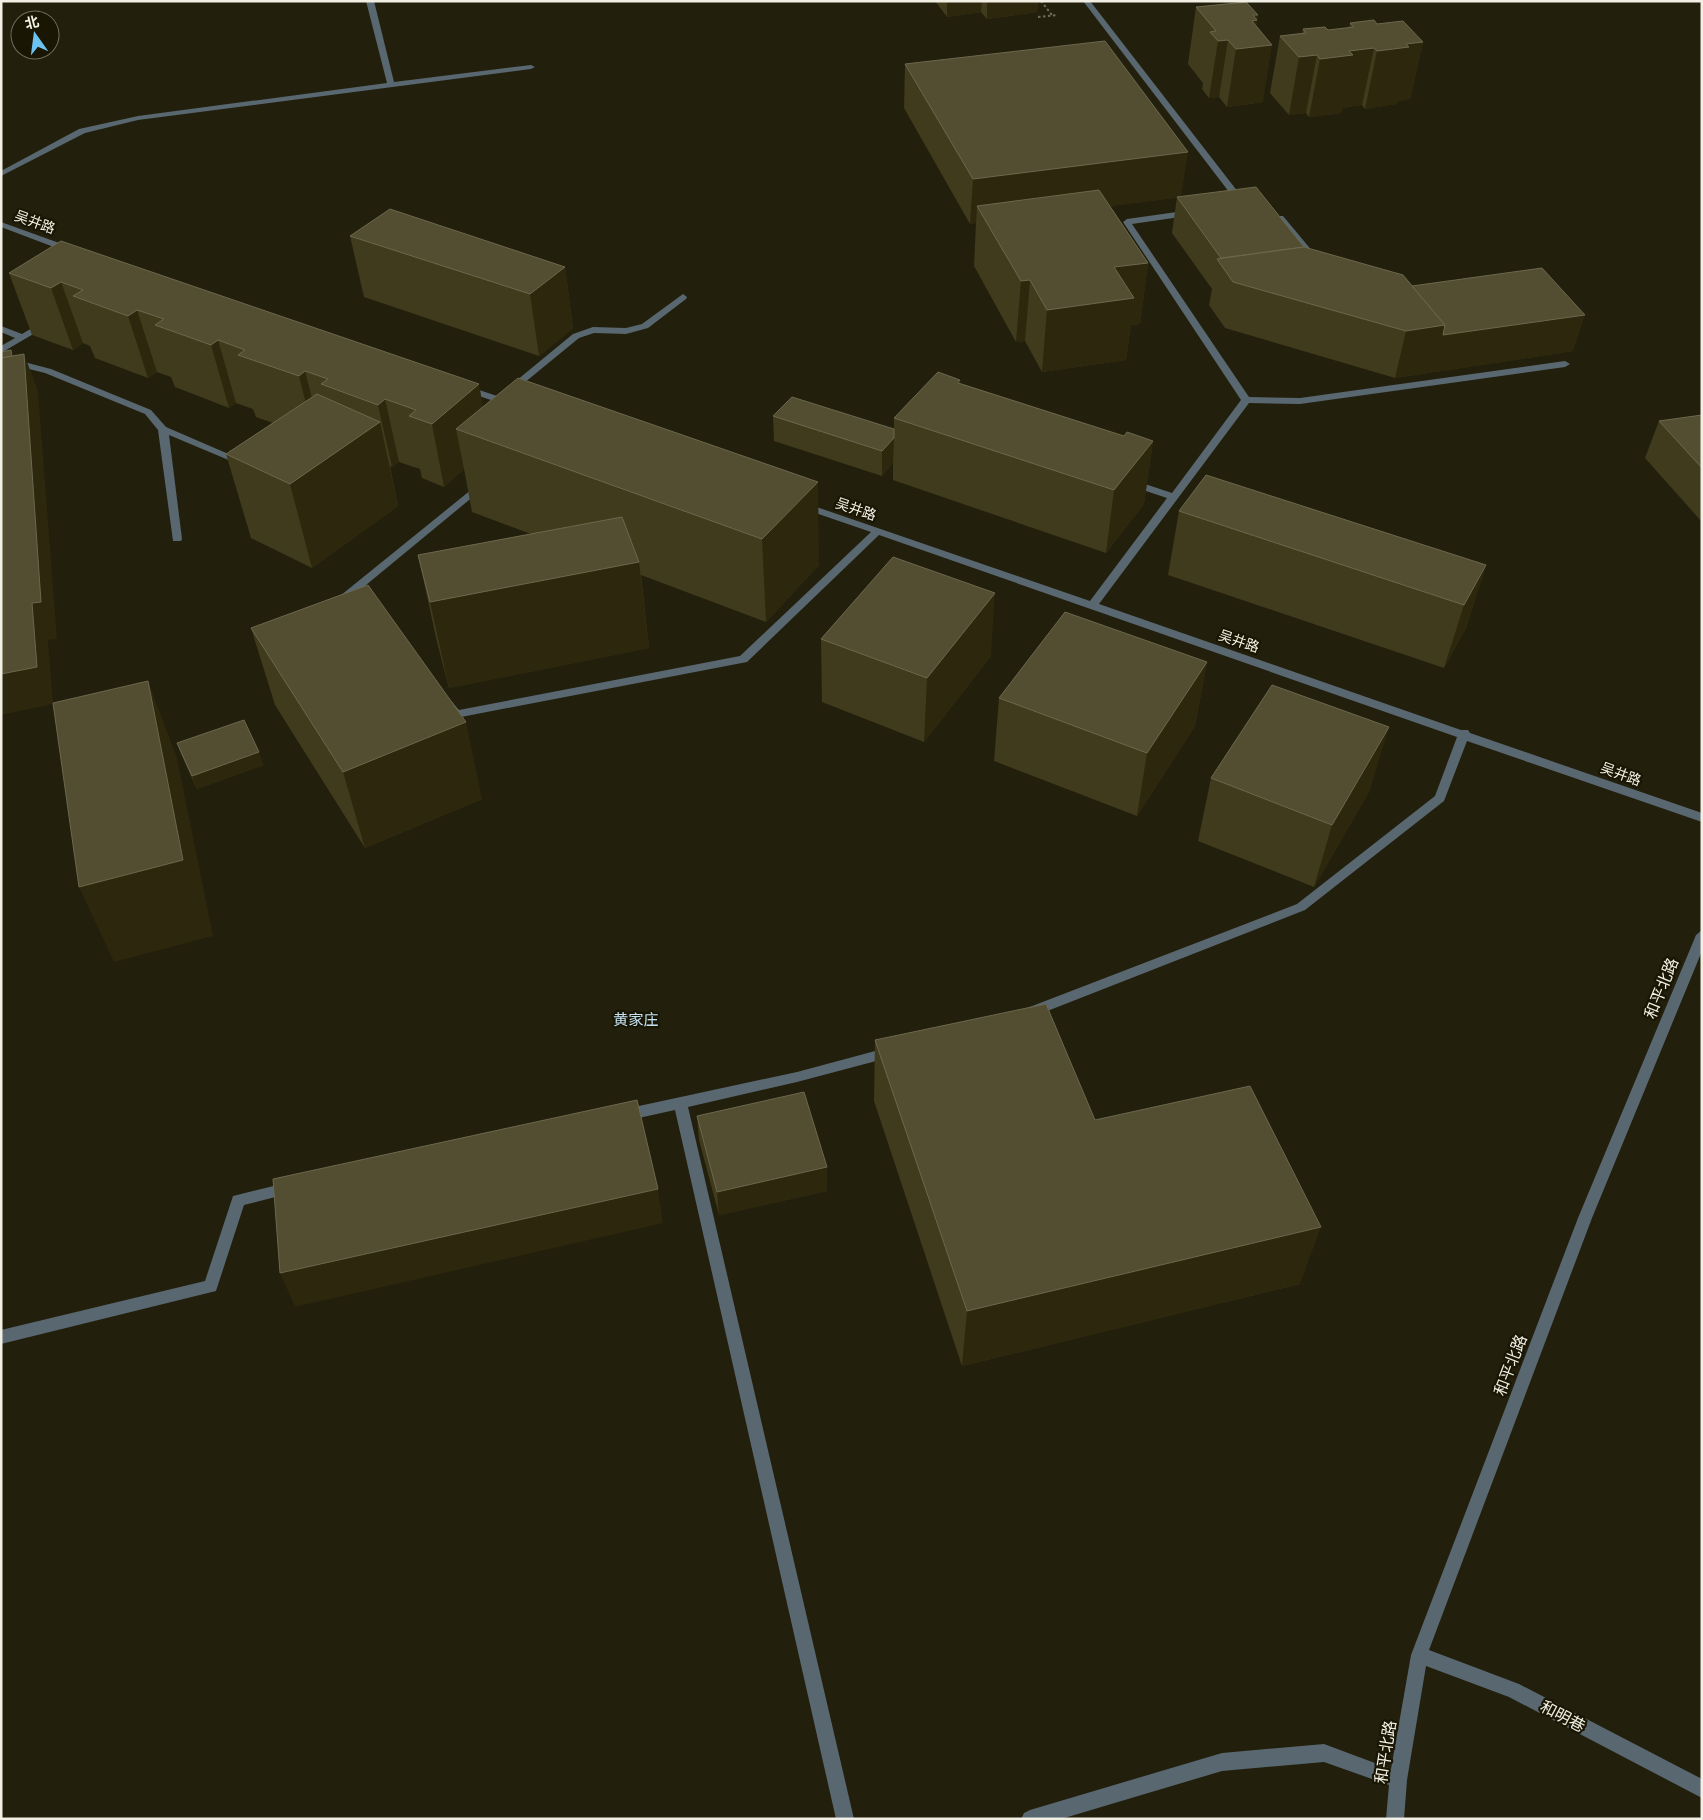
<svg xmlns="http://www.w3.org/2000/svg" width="1703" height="1820" font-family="Rubik,'Noto Sans SC',sans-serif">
  <rect width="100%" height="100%" fill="#221f0c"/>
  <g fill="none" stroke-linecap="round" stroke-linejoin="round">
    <g stroke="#6f6c5c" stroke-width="2" stroke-dasharray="2.5 2.5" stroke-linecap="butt">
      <path d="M 1041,1 L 1052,15"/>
      <path d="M 1038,17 L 1057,15"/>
    </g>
    <g fill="#596770" fill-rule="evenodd">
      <path d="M 366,1 L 374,1 L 394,82 L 531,65 L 535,67 L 531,69 L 138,120 L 85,133 L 1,176 L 1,171 L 79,129 L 138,116 L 387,83 Z"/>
      <path d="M 1083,1 L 1090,1 L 1245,201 L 1245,205 L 1239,205 Z"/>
      <path d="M 1191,210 L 1195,213 L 1194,215 L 1132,224 L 1249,397 L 1300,398 L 1565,361 L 1570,364 L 1565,367 L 1300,404 L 1249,403 L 1099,604 L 1461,730 L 1468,730 L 1470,733 L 1702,813 L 1702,822 L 1467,741 L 1444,801 L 1305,910 L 1032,1017 L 1027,1016 L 1025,1012 L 1027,1008 L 1297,904 L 1435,796 L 1457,737 L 879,535 L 747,662 L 456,718 C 450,716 446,710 442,705 L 448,701 L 452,702 L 459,710 L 740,656 L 871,532 L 798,507 L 797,505 L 802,502 L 1090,601 L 1167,498 L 1128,485 L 1128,481 L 1136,481 L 1172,493 L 1241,400 L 1123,222 L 1127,219 Z"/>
      <path d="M 1277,216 L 1283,216 L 1313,252 L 1313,256 L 1307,256 L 1277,220 Z"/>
      <path d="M 1,222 L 73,248 L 74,250 L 67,252 L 1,227 Z"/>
      <path d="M 683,294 L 687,297 L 686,299 L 648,328 L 626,334 L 594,333 L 579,338 L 513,392 L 510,393 L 505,390 L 573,334 L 593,327 L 626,328 L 642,324 Z"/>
      <path d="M 44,321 L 47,322 L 47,326 L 1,353 L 1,346 L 15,338 L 1,332 L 1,326 L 22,334 Z"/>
      <path d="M 1,356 L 51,369 L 151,410 L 166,427 L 247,462 L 246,464 L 238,464 L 169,435 L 182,539 L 181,541 L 173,541 L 158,430 L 145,414 L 45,373 L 1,362 Z"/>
      <path d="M 464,385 L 512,401 L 514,403 L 509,406 L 461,390 L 461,386 Z"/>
      <path d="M 482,481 L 487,484 L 486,486 L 343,604 L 335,604 L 334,602 L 335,600 Z"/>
      <path d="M 1702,930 L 1702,951 L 1592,1218 L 1429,1650 L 1519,1684 L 1702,1779 L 1702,1798 L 1509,1697 L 1426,1666 L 1407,1780 L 1404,1819 L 1386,1819 L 1389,1785 L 1324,1762 L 1222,1771 L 1061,1819 L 1021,1819 L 1024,1813 L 1030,1810 L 1222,1753 L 1324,1744 L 1391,1769 L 1411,1655 L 1578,1218 L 1696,935 Z"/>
      <path d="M 890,1047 L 895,1048 L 897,1052 L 895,1056 L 797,1082 L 688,1107 L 854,1819 L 836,1819 L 675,1110 L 625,1121 L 620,1119 L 618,1115 L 620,1111 L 625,1109 L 797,1072 Z"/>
      <path d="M 290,1182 L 295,1184 L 297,1188 L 295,1192 L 244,1205 L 216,1291 L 1,1344 L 1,1330 L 205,1281 L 233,1196 Z"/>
    </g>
  </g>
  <g fill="#403b1c">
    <path d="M 935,1 L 1038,1 L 1037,12 L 987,19 L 981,12 L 947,17 Z"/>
    <path d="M 1196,7 L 1258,15 L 1256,26 L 1263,102 L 1227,107 L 1219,97 L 1209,98 L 1202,89 L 1203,83 L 1188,64 Z"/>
    <path d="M 1350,23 L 1377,24 L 1423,42 L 1410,99 L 1397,101 L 1396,104 L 1365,109 L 1362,105 L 1342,108 L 1341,113 L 1309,117 L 1306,113 L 1289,115 L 1270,93 L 1280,36 L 1302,33 L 1303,29 L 1328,30 L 1349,28 Z"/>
    <path d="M 905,64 L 1181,197 L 1110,206 L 1148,263 L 1140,324 L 1131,325 L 1126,360 L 1042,372 L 1025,341 L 1016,342 L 974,266 L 976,223 L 970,224 L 904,108 Z"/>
    <path d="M 1177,197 L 1304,247 L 1412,286 L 1573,351 L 1395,378 L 1225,328 L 1209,305 L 1212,289 L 1172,233 Z"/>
    <path d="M 350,236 L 565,267 L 573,328 L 539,356 L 364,297 Z"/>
    <path d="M 61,241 L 483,407 L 819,565 L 766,622 L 641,575 L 649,648 L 449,688 L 437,642 L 418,555 L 531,534 L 472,512 L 464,469 L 444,487 L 422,478 L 420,469 L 399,462 L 392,467 L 390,466 L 398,506 L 312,568 L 251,538 L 226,454 L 273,423 L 256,417 L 253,409 L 236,403 L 229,408 L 175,387 L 171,377 L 157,372 L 148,378 L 95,358 L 90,346 L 83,343 L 73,350 L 32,335 L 9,273 Z"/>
    <path d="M 960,383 L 1124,436 L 1153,441 L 1144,504 L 1106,553 L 893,480 L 893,463 L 882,476 L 774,441 L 773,416 L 894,429 L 894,418 Z"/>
    <path d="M 1702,415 L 1702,522 L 1645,458 L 1659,421 Z"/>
    <path d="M 1179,511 L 1486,565 L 1466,628 L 1444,668 L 1168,575 Z"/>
    <path d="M 251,628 L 482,799 L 365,848 L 275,705 Z"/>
    <path d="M 821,639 L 991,656 L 924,742 L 822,702 Z"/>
    <path d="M 1207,662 L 1195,726 L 1137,816 L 994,761 L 999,698 Z"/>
    <path d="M 177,743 L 264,765 L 197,789 L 182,756 Z"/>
    <path d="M 1211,778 L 1370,790 L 1314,887 L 1198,841 Z"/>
    <path d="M 875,1040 L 1095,1120 L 1300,1284 L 962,1366 L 874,1101 Z"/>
    <path d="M 697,1116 L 827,1191 L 719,1215 L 699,1140 Z"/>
  </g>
  <g fill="#2c270d">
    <path d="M 947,1 L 982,1 L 981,12 L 947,17 Z"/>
    <path d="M 987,1 L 1038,1 L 1037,12 L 987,19 Z"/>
    <path d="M 1253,15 L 1258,15 L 1253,47 L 1272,45 L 1263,102 L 1227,107 L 1236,49 Z"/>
    <path d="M 1228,40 L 1219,97 L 1209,98 L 1218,41 Z"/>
    <path d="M 1423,42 L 1410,99 L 1397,101 L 1396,104 L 1365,109 L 1377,51 L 1406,44 Z"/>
    <path d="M 1374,48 L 1362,105 L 1342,108 L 1341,113 L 1309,117 L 1320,59 L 1349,51 Z"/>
    <path d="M 1317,55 L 1306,113 L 1289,115 L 1299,57 Z"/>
    <path d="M 1188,152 L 1181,197 L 987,222 L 977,206 L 976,223 L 970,224 L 973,179 Z"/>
    <path d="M 1148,263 L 1140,324 L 1131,325 L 1126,360 L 1042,372 L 1047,310 L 1114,267 Z"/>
    <path d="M 565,267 L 573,328 L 539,356 L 530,294 Z"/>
    <path d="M 1030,280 L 1025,341 L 1016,342 L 1021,281 Z"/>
    <path d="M 61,282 L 83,343 L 73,350 L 51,288 Z"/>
    <path d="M 137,310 L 157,372 L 148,378 L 128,316 Z"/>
    <path d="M 1585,315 L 1573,351 L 1395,378 L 1406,331 L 1445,325 Z"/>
    <path d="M 218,340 L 236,403 L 229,408 L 211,345 Z"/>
    <path d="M 24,354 L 38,391 L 57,639 L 48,640 L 53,704 L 1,715 L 1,674 Z"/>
    <path d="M 305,371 L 321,434 L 315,439 L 299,376 Z"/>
    <path d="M 479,384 L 489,440 L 456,429 L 464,469 L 444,487 L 432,424 Z"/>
    <path d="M 385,399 L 399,462 L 392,467 L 378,405 Z"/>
    <path d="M 380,422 L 398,506 L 312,568 L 290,484 Z"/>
    <path d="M 894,438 L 893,463 L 882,476 L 882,451 Z"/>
    <path d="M 1153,441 L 1144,504 L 1106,553 L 1114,490 Z"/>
    <path d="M 818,482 L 819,565 L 766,622 L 762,539 Z"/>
    <path d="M 639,562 L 649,648 L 449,688 L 430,602 Z"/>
    <path d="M 1486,565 L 1466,628 L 1444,668 L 1464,605 Z"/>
    <path d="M 995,593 L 991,656 L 924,742 L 927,678 Z"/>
    <path d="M 1207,662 L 1195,726 L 1137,816 L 1147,753 Z"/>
    <path d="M 148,681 L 177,758 L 213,936 L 114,962 L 79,887 Z"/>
    <path d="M 466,722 L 482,799 L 365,848 L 343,772 Z"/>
    <path d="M 1389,727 L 1370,790 L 1314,887 L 1332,825 Z"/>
    <path d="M 259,752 L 264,765 L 197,789 L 192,776 Z"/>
    <path d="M 827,1167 L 827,1191 L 719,1215 L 717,1192 Z"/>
    <path d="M 658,1189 L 663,1223 L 295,1307 L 280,1273 Z"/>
    <path d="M 1321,1227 L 1300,1284 L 962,1366 L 967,1311 Z"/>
  </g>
  <g fill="#534e32" stroke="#6c684e">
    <path d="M 1246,2 L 1258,15 L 1253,15 L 1257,20 L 1252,21 L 1272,45 L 1236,49 L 1228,40 L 1218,41 L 1210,32 L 1216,31 L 1196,7 Z"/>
    <path d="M 1374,20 L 1377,24 L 1403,21 L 1423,42 L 1406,44 L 1409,47 L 1377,51 L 1374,48 L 1349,51 L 1353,55 L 1320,59 L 1317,55 L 1299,57 L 1280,36 L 1306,33 L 1303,29 L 1325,27 L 1328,30 L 1354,27 L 1350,23 Z"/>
    <path d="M 1105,41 L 1188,152 L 973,179 L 905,64 Z"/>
    <path d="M 1256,187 L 1304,247 L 1221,258 L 1177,197 Z"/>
    <path d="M 1099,190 L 1148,263 L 1114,267 L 1134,298 L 1047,310 L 1030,280 L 1021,281 L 977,206 Z"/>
    <path d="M 390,209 L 565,267 L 530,294 L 350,236 Z"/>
    <path d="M 61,241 L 479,384 L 432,424 L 409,416 L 416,410 L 385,399 L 378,405 L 321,384 L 328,379 L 305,371 L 299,376 L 238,355 L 245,350 L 218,340 L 211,345 L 155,325 L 164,319 L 137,310 L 128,316 L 73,296 L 83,290 L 61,282 L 51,288 L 9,273 Z"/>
    <path d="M 1304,247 L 1403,275 L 1445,325 L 1406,331 L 1233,282 L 1217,259 Z"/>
    <path d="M 1542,268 L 1585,315 L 1443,335 L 1445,325 L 1412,286 Z"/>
    <path d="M 11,350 L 12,356 L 1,358 L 1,352 Z"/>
    <path d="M 24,354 L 41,602 L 32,603 L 37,667 L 1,674 L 1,358 Z"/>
    <path d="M 938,372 L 960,380 L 958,383 L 1124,436 L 1127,432 L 1153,441 L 1114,490 L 894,418 Z"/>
    <path d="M 518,378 L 818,482 L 762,539 L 456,429 Z"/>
    <path d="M 317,394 L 380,422 L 290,484 L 226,454 Z"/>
    <path d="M 792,397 L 894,429 L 894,438 L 882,451 L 773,416 Z"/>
    <path d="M 1702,415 L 1702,468 L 1659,421 Z"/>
    <path d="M 1206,475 L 1486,565 L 1464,605 L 1179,511 Z"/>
    <path d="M 622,517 L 639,562 L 430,602 L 418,555 Z"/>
    <path d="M 893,557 L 995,593 L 927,678 L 821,639 Z"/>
    <path d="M 368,585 L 466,722 L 343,772 L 251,628 Z"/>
    <path d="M 1065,612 L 1207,662 L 1147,753 L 999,698 Z"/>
    <path d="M 148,681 L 183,860 L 79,887 L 53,703 Z"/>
    <path d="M 1272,685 L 1389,727 L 1332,825 L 1211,778 Z"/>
    <path d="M 244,720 L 259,752 L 192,776 L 177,743 Z"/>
    <path d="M 1046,1004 L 1095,1120 L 1250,1086 L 1321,1227 L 967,1311 L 875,1040 Z"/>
    <path d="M 804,1092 L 827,1167 L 717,1192 L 697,1116 Z"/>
    <path d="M 637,1100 L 658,1189 L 280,1273 L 273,1179 Z"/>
  </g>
  <g text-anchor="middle" stroke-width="4.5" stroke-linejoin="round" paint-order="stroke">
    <g font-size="14" fill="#f2f0e4" stroke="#191604">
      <text transform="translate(35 222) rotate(20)" y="5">吴井路</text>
      <text transform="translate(856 509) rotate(19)" y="5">吴井路</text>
      <text transform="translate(1239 641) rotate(19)" y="5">吴井路</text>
      <text transform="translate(1621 774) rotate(20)" y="5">吴井路</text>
    </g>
    <g font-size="15" fill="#c4e2f4" stroke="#191604">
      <text x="636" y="1025">黄家庄</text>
    </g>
    <g font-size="16" fill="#f2f0e4" stroke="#191604">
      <text transform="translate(1661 988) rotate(-68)" y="6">和平北路</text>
      <text transform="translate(1510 1365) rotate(-69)" y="6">和平北路</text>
      <text transform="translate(1563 1716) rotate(28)" y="6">和明巷</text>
      <text transform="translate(1385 1752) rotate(-81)" y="6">和平北路</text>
    </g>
  </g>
  <rect width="1703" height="1820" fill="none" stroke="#f2f0e4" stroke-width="5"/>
  <g transform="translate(35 35) rotate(346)"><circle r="24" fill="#191604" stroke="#706d5e"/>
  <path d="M0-4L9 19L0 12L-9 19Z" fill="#6cc3f2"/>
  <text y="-8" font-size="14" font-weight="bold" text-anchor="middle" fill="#f2f0e4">北</text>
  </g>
</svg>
